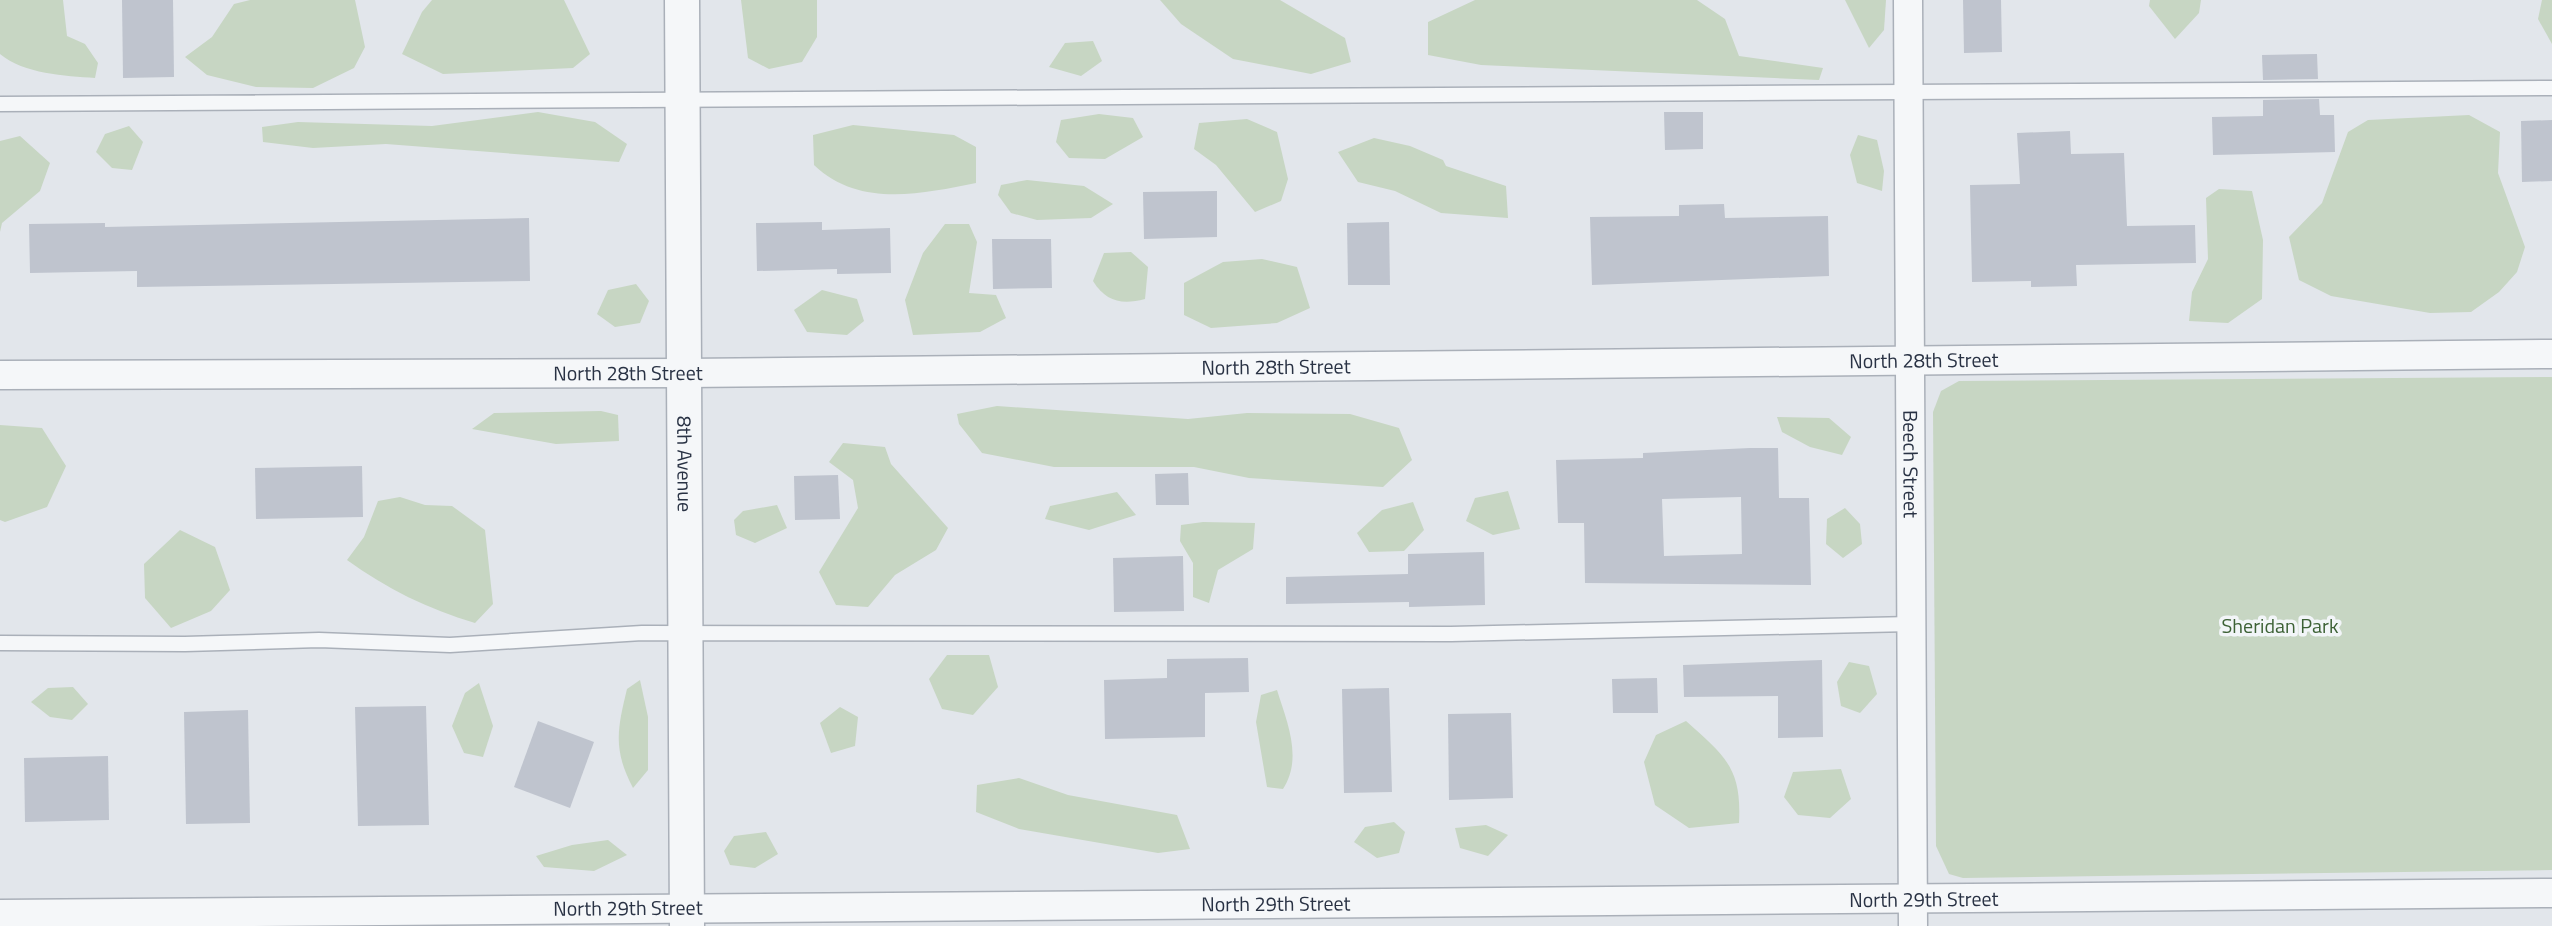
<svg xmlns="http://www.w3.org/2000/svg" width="2552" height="926" font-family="'Titillium Web',sans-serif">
  <rect width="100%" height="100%" fill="#e2e6eb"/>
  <g fill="#c7d6c3">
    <path d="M 0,0 L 63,0 L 67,36 L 85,44 L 98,63 L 95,78 C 65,76 24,74 0,54 Z"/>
    <path d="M 250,0 L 355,0 L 365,47 L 354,68 L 313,88 L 256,87 L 207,75 L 185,57 L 212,37 L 234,4 Z"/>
    <path d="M 432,0 L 564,0 L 590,54 L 573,68 L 443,74 L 402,54 L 422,12 Z"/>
    <path d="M 741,0 L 817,0 L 817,37 L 802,62 L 769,69 L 748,58 Z"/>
    <path d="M 1160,0 L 1280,0 L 1345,38 L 1351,62 L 1311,74 L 1233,59 L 1181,24 Z"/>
    <path d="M 1475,0 L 1697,0 L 1725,19 L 1739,56 L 1823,68 L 1819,80 L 1481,65 L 1428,55 L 1428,22 Z"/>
    <path d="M 1845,0 L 1886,0 L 1884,30 L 1869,48 Z"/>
    <path d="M 2150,0 L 2201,0 L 2199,13 L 2175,39 L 2149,6 Z"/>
    <path d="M 2542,0 L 2552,0 L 2552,44 L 2538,19 Z"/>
    <path d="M 1093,41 L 1102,61 L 1081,76 L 1049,67 L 1065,43 Z"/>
    <path d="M 538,112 L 595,122 L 627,144 L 619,162 L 386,144 L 313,148 L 263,142 L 262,127 L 298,122 L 432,126 Z"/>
    <path d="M 1099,114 L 1133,118 L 1143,137 L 1105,159 L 1069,158 L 1056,142 L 1061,120 Z"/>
    <path d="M 2469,115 L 2500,132 L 2498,173 L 2525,247 L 2517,272 L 2499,292 L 2471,312 L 2430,313 L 2331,296 L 2299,280 L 2289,237 L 2322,203 L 2348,132 L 2368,120 Z"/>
    <path d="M 1247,119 L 1277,132 L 1288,179 L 1281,201 L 1255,212 L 1216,165 L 1194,149 L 1199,123 Z"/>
    <path d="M 853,125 L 954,135 L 976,147 L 976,183 C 921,194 859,208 814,165 L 813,135 Z"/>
    <path d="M 129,126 L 143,142 L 132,170 L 112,168 L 96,152 L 105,134 Z"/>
    <path d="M 1858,135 L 1877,140 L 1884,171 L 1882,191 L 1857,183 L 1850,155 Z"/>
    <path d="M 20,136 L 50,163 L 40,191 L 2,223 L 0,232 L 0,141 Z"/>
    <path d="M 1374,138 L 1410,146 L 1443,160 L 1446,166 L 1506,186 L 1508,218 L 1441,213 L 1395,191 L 1358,182 L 1338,152 Z"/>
    <path d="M 1027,180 L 1084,186 L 1113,204 L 1091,218 L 1037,220 L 1011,213 L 998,195 L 1001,185 Z"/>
    <path d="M 2219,189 L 2252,191 L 2263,240 L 2262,299 L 2228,323 L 2189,321 L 2192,292 L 2208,259 L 2206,198 Z"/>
    <path d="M 945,224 L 969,224 L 977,242 L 969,293 L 996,295 L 1006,318 L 980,332 L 913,335 L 905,300 L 923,253 Z"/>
    <path d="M 1131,252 L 1148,267 L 1145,299 C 1122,305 1106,302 1093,281 L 1104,253 Z"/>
    <path d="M 1262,259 L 1297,267 L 1310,308 L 1277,323 L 1211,328 L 1184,315 L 1184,283 L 1223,262 Z"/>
    <path d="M 636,284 L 649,301 L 640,323 L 615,327 L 597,314 L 608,290 Z"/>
    <path d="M 822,290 L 857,299 L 864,321 L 847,335 L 807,332 L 794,310 Z"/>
    <path d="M 2552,377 L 2552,870 L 1963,878 L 1949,874 L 1936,846 L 1933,412 L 1941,391 L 1959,381 Z"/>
    <path d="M 997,406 L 1188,419 L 1247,413 L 1350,414 L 1399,428 L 1412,460 L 1383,487 L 1249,478 L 1194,467 L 1054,467 L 982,453 L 959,424 L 957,414 Z"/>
    <path d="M 601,411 L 618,415 L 619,441 L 556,444 L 472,429 L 494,413 Z"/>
    <path d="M 1777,417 L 1829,418 L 1851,437 L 1842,455 L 1810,447 L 1782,432 Z"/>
    <path d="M 0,425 L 42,428 L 66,466 L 47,507 L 5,522 L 0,520 Z"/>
    <path d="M 843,443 L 885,447 L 891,464 L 948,528 L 936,550 L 895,575 L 868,607 L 836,605 L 819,572 L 858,508 L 853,480 L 829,462 Z"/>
    <path d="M 1508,491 L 1520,529 L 1493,535 L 1466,521 L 1475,498 Z"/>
    <path d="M 1117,492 L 1136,515 L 1089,530 L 1045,519 L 1050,506 Z"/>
    <path d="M 400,497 L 425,505 L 452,506 L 485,530 L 493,604 L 475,623 C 428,609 387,589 347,560 L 364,537 L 378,501 Z"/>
    <path d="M 1413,502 L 1424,530 L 1404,551 L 1369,552 L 1357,533 L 1382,510 Z"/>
    <path d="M 777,505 L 787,528 L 755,543 L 736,535 L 734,520 L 743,511 Z"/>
    <path d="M 1845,508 L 1860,524 L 1862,544 L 1843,558 L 1826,544 L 1827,519 Z"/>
    <path d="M 1203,522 L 1255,523 L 1253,549 L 1218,570 L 1209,603 L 1193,597 L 1193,563 L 1180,541 L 1181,525 Z"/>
    <path d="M 180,530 L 215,547 L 230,590 L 211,611 L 171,628 L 145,598 L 144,564 Z"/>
    <path d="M 947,655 L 989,655 L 998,687 L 973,715 L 942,709 L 929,679 Z"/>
    <path d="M 1849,662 L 1869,666 L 1877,694 L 1860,713 L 1841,706 L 1837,682 Z"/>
    <path d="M 640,680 L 648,717 L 648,770 L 633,788 C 613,750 617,730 627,689 Z"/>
    <path d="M 479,683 L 493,726 L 483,757 L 464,753 L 452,726 L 465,693 Z"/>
    <path d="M 73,687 L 88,704 L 72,720 L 50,717 L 31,702 L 48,688 Z"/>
    <path d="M 1277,690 C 1287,722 1303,758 1283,789 L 1267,787 L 1256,722 L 1261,695 Z"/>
    <path d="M 840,707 L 858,717 L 855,746 L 831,753 L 820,723 Z"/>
    <path d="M 1686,721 C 1725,756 1742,768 1739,823 L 1689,828 L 1655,805 L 1644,762 L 1656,735 Z"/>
    <path d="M 1841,769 L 1851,799 L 1830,818 L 1798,815 L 1784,797 L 1793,772 Z"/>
    <path d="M 1019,778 L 1068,795 L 1177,815 L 1190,849 L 1158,853 L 1019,829 L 976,812 L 977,785 Z"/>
    <path d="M 1394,822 L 1405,832 L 1399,853 L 1377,858 L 1354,842 L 1365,827 Z"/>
    <path d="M 1486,825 L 1508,835 L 1488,856 L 1460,848 L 1455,828 Z"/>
    <path d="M 766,832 L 778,854 L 755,868 L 730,865 L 724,851 L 734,836 Z"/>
    <path d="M 608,840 L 627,855 L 594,871 L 544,867 L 536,856 L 572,845 Z"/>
  </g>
  <g fill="#bfc4ce" fill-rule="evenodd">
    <path d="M 122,0 L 173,0 L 174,77 L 123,78 Z"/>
    <path d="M 1963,0 L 2001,0 L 2002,52 L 1964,53 Z"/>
    <path d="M 2317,54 L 2318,79 L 2263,80 L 2262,55 Z"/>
    <path d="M 2319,99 L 2320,115 L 2334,115 L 2335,152 L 2213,155 L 2212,117 L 2263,116 L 2263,100 Z"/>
    <path d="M 1664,112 L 1703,112 L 1703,149 L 1665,150 Z"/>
    <path d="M 2552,120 L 2552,181 L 2522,182 L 2521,121 Z"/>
    <path d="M 2070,131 L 2071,154 L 2124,153 L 2127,226 L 2195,225 L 2196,263 L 2076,265 L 2077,286 L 2031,287 L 2031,281 L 1972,282 L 1970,185 L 2020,184 L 2017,133 Z"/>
    <path d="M 1217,191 L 1217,237 L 1144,239 L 1143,192 Z"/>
    <path d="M 1724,204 L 1725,218 L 1828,216 L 1829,276 L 1592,285 L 1590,217 L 1679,216 L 1679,205 Z"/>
    <path d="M 529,218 L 530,281 L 137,287 L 137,271 L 30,273 L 29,224 L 105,223 L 105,227 Z"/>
    <path d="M 822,222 L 822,230 L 890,228 L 891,273 L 837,274 L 837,269 L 757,271 L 756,223 Z"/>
    <path d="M 1389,222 L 1390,285 L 1348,285 L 1347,223 Z"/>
    <path d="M 992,239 L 1051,239 L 1052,288 L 993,289 Z"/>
    <path d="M 1750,448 L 1778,448 L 1779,498 L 1809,498 L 1811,585 L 1585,583 L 1584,523 L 1558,523 L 1556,460 L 1643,458 L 1643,453 ZM 1741,497 L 1742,554 L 1664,556 L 1662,499 Z"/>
    <path d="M 362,466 L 363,517 L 256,519 L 255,468 Z"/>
    <path d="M 1188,473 L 1189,505 L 1156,505 L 1155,474 Z"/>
    <path d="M 838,475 L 840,519 L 795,520 L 794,476 Z"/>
    <path d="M 1484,552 L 1485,605 L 1409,607 L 1409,602 L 1286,604 L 1286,577 L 1408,574 L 1408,554 Z"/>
    <path d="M 1183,556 L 1184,611 L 1114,612 L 1113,558 Z"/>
    <path d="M 1248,658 L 1249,692 L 1205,693 L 1205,737 L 1105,739 L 1104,680 L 1167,678 L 1167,659 Z"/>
    <path d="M 1822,660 L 1823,737 L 1778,738 L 1778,696 L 1684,697 L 1683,665 Z"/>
    <path d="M 1657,678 L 1658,713 L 1613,713 L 1612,679 Z"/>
    <path d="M 1389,688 L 1392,792 L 1344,793 L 1342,689 Z"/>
    <path d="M 426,706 L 429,825 L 358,826 L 355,707 Z"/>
    <path d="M 248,710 L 250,823 L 186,824 L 184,712 Z"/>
    <path d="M 1511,713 L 1513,798 L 1449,800 L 1448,714 Z"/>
    <path d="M 538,721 L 594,742 L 570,808 L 514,787 Z"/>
    <path d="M 108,756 L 109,820 L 25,822 L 24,758 Z"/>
  </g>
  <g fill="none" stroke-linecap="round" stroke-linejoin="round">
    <defs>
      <g id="service">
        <path d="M 0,104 L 2552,88"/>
        <path d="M 0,643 L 185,644 L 319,640 L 450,645 L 642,633 L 1451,634 L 1911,624"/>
      </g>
      <g id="minor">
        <path id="s1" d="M 1908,0 L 1913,926"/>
        <path id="s2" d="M 0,375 L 686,373 L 2552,354"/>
        <path id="s3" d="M 0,914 C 851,904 1701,904 2552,893"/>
      </g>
      <g id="tertiary">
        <path id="s4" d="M 682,0 L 687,926"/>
      </g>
    </defs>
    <use href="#service" stroke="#aab0b9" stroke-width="17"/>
    <use href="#minor" stroke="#aab0b9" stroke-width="31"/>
    <use href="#tertiary" stroke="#aab0b9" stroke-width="37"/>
    <use href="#service" stroke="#f5f7f9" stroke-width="14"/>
    <use href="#minor" stroke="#f5f7f9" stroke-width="28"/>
    <use href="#tertiary" stroke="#f5f7f9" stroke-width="34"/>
  </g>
  <g text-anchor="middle" stroke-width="7" stroke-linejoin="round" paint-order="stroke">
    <g font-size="20" fill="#293244" stroke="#f2f5f8">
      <text dy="7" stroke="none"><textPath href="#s2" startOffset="1924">North 28th Street</textPath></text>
      <text dy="7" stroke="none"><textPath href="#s2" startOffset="1276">North 28th Street</textPath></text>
      <text dy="7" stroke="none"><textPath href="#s2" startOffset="628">North 28th Street</textPath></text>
      <text dy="7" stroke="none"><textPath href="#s4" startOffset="464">8th Avenue</textPath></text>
      <text dy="7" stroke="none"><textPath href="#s1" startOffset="464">Beech Street</textPath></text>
      <text dy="7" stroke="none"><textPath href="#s3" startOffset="1924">North 29th Street</textPath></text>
      <text dy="7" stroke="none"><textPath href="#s3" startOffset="1276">North 29th Street</textPath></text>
      <text dy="7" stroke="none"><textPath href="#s3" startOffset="628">North 29th Street</textPath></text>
    </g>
    <g font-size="20" fill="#3d6136" stroke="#f2f5f8">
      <text x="2280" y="633">Sheridan Park</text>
    </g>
  </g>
</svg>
